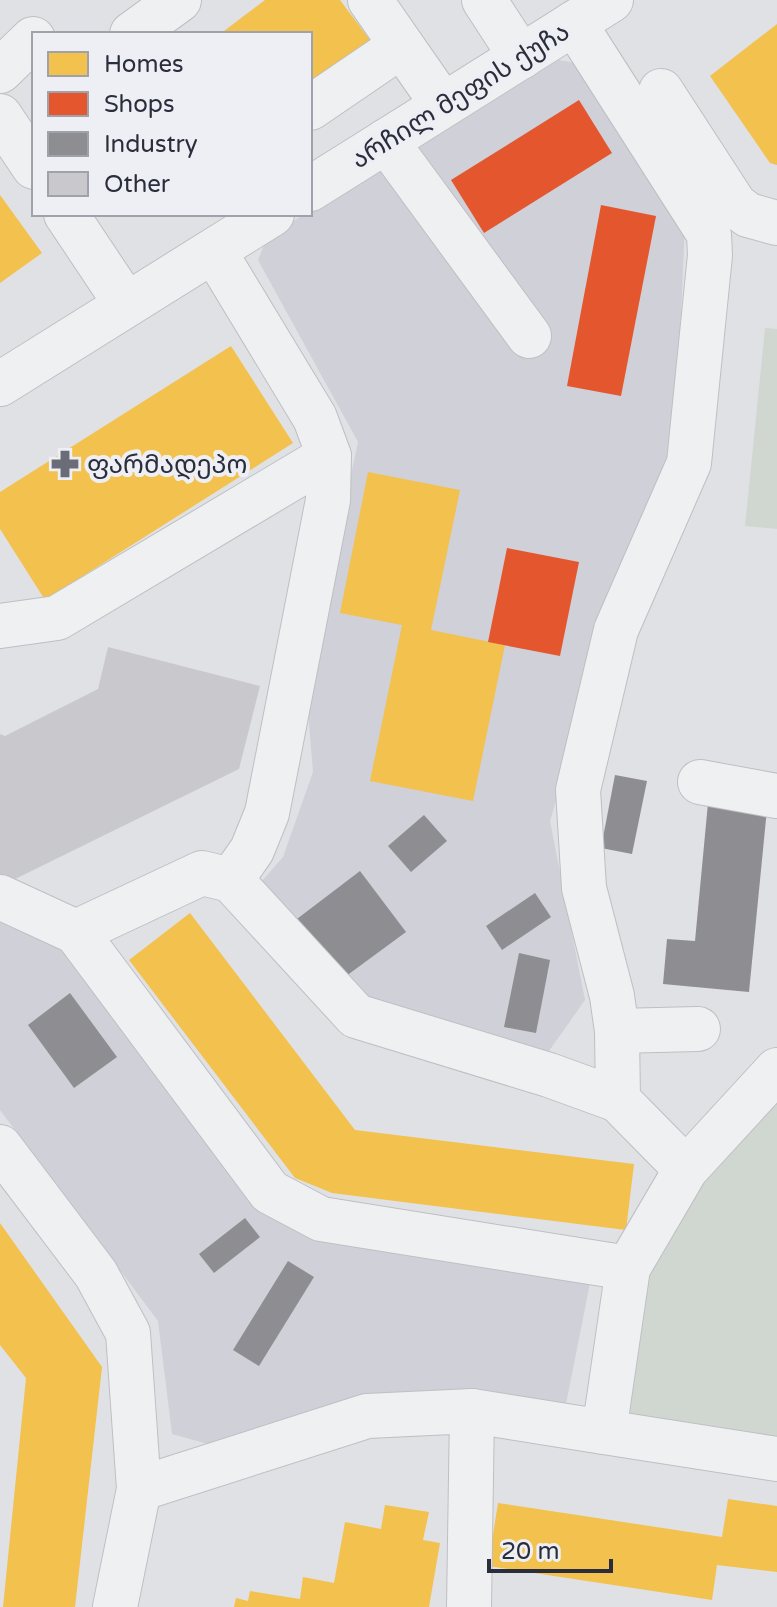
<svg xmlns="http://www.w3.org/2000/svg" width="777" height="1607" font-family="'Varela Round','Noto Sans Georgian',sans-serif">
  <rect width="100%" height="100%" fill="#e0e1e5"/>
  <g fill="#cfd0d8">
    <path d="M 559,60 L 576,63 L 685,225 L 674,468 L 612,614 L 550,821 L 585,1000 L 549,1051 L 354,1007 L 254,890 L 283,857 L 313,772 L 306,687 L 358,442 L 258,260 L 267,237 L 305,214 L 310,214 L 310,211 Z"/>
    <path d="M 0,914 L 67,947 L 254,1206 L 330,1243 L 591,1278 L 565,1409 L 222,1448 L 172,1434 L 158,1321 L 0,1110 Z"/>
  </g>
  <g fill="#d0d7d1">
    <path d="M 765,328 L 777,329 L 777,529 L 745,526 Z"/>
    <path d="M 777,1090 L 777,1441 L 626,1416 L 639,1289 L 702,1180 Z"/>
  </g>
  <g fill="#f2c14e">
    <path d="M 265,0 L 340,0 L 370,40 L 310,85 L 310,34 L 220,34 Z"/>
    <path d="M 777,24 L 777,165 L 770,163 L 710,76 Z"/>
    <path d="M 0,195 L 42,253 L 0,283 Z"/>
    <path d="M 231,346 L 293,443 L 45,600 L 0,529 L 0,492 Z"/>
    <path d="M 368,472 L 460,490 L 431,630 L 505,645 L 473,801 L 370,781 L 402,625 L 340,613 Z"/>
    <path d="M 190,913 L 355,1130 L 634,1164 L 626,1230 L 332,1193 L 295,1178 L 129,960 Z"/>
    <path d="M 0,1223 L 102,1367 L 75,1607 L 3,1607 L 26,1378 L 0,1345 Z"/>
    <path d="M 728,1499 L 777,1506 L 777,1572 L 717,1565 L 712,1600 L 488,1566 L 498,1503 L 722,1537 Z"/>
    <path d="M 385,1505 L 429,1512 L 423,1540 L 440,1543 L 429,1607 L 234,1607 L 236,1598 L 248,1601 L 250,1591 L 300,1599 L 303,1577 L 334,1583 L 345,1522 L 381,1529 Z"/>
  </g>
  <g fill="#e4572e">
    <path d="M 579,100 L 612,153 L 484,233 L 451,180 Z"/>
    <path d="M 601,205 L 656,216 L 621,396 L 567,386 Z"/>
    <path d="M 507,548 L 579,562 L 560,656 L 488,642 Z"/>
  </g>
  <g fill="#8d8d92">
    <path d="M 615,775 L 647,781 L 632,854 L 601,848 Z"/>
    <path d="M 708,803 L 767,809 L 749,992 L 663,984 L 667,939 L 695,941 Z"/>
    <path d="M 424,815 L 447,841 L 411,872 L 388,846 Z"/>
    <path d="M 360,871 L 406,932 L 338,982 L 293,922 Z"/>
    <path d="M 535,893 L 551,917 L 502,950 L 486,926 Z"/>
    <path d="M 519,953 L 550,960 L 536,1033 L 504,1027 Z"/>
    <path d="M 70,993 L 117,1057 L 74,1088 L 28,1025 Z"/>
    <path d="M 245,1218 L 260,1237 L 214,1273 L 199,1254 Z"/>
    <path d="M 288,1261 L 314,1277 L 259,1366 L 233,1350 Z"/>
  </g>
  <path fill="#c9c9cd" d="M 108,647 L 260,686 L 239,769 L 7,883 L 0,880 L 0,734 L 5,736 L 98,689 Z"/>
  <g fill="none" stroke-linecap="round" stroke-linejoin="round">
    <defs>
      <g id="minor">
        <path d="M 370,0 L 443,105"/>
        <path d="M 484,0 L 521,57"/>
        <path d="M 574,23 L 709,234 L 710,255 L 689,463 L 616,630 L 578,790 L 584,888 L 612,996 L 617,1031 L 618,1100"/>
        <path d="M 132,34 L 179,0"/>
        <path d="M 0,71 L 33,39"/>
        <path d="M 661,91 L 735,205 L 748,215 L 777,223"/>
        <path d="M 310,108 L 401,46"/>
        <path d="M 0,116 L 34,167"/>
        <path d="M 386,141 L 529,336"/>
        <path d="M 310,189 L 611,0"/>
        <path d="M 66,214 L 126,304"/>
        <path d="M 214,251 L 315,418 L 329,456 L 328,500 L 267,813 L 252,850 L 231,880"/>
        <path d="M 0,384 L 272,214"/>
        <path d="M 0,626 L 57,618 L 329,456"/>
        <path d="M 700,782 L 777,796"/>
        <path d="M 0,897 L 76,932 L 270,1192 L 321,1219 L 628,1268 L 604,1432 L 472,1411 L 367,1416 L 139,1489"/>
        <path d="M 76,932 L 202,873 L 231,880 L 356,1016 L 549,1075 L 618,1100 L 686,1169"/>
        <path d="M 617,1031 L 698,1029"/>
        <path d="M 0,1147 L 96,1274 L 128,1333 L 139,1489 L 115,1607"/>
        <path d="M 628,1268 L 686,1169 L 777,1070"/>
        <path d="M 604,1432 L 777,1459"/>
        <path d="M 469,1607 L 472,1411"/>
      </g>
    </defs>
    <use href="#minor" stroke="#bfbfc3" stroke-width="46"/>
    <use href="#minor" stroke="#eff0f2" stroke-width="44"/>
  </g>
  <defs>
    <symbol id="pharmacy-bare" viewBox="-9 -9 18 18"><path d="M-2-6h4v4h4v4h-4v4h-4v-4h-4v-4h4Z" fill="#6a6c77" stroke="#eeeff4" stroke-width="2.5" paint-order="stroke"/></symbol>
  </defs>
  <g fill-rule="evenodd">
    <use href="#pharmacy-bare" x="45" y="444" width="40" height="40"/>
  </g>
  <g text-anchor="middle" stroke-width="8" stroke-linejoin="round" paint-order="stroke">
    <g font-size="26" fill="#2a2d3c" stroke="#eeeff4">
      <text transform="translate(460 95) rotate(-32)" y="9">არჩილ მეფის ქუჩა</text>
    </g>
    <g font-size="26" fill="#2a2d3c" stroke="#eeeff4" text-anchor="start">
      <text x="87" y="473">ფარმადეპო</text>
    </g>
  </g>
  <rect x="32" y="32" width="280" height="184" fill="#eeeff4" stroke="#a0a1aa" stroke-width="2"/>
  <rect x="48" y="52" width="40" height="24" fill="#f2c14e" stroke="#a0a1aa" stroke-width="2"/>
  <text x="104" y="72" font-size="24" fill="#2a2d3c">Homes</text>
  <rect x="48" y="92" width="40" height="24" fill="#e4572e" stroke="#a0a1aa" stroke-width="2"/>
  <text x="104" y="112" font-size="24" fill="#2a2d3c">Shops</text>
  <rect x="48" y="132" width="40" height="24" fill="#8d8d92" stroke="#a0a1aa" stroke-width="2"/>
  <text x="104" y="152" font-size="24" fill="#2a2d3c">Industry</text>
  <rect x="48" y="172" width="40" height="24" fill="#c9c9cd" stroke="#a0a1aa" stroke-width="2"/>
  <text x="104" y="192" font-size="24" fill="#2a2d3c">Other</text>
  <path d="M489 1559v12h122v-12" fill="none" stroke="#2a2d3c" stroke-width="4"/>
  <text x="501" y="1559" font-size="24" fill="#2a2d3c" stroke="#eeeff4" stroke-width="6" paint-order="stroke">20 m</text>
</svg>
